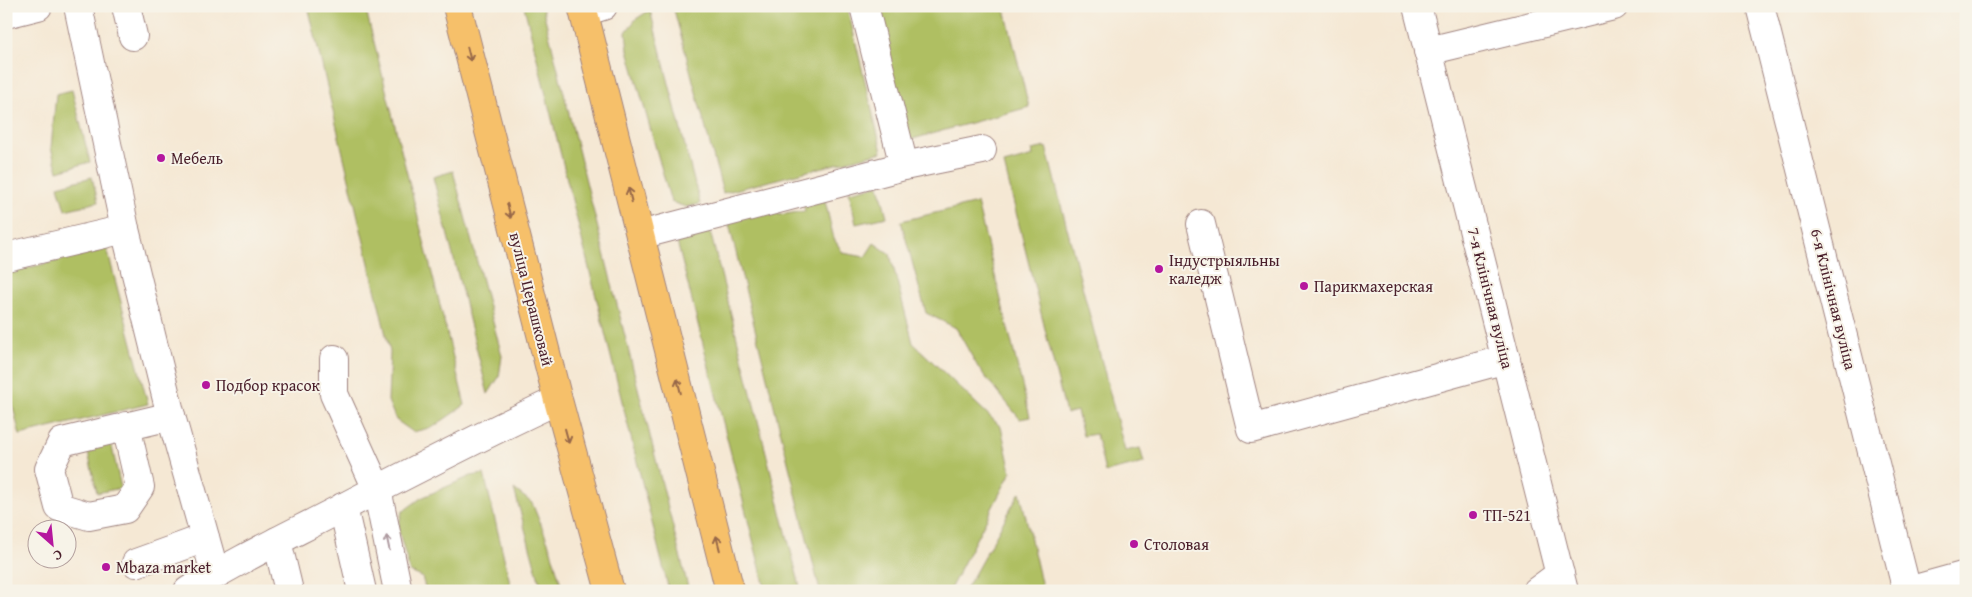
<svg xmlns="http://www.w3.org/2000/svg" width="1972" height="597" font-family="'Gentium Book Plus',serif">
  <rect width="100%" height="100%" fill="#f7f3e8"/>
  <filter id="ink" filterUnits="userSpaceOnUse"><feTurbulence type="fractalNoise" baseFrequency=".02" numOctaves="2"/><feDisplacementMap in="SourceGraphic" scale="10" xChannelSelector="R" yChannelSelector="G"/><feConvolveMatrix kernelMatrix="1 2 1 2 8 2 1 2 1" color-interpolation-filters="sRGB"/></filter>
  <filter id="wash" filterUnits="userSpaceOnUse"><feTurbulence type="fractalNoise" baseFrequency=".0096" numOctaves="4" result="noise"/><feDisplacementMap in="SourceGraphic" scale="20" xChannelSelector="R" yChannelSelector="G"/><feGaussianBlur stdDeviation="1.12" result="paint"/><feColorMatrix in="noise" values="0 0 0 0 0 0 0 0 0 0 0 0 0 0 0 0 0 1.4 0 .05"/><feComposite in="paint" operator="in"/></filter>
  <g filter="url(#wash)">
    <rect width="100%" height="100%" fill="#f5e8d4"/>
    <g fill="#afbf62" stroke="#7c6f46">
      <path d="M 308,6 L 365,6 L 465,405 L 433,427 L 413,432 L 396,420 L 388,401 L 390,352 Z"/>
      <path d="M 524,6 L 542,6 L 689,591 L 669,591 Z"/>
      <path d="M 673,6 L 847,6 L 882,152 L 723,193 Z"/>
      <path d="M 871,6 L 1004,6 L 1029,107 L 909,140 Z"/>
      <path d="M 650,10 L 700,204 L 686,207 L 671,202 L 628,50 L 626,32 L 636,19 Z"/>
      <path d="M 72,90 L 90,162 L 58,171 L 51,148 L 56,94 Z"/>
      <path d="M 1046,147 L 1125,451 L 1140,448 L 1144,463 L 1105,472 L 1096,434 L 1083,436 L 1077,411 L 1066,414 L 1004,164 L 1033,156 L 1032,150 Z"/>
      <path d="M 453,171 L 502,356 L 499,377 L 488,394 L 433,177 Z"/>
      <path d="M 92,177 L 98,202 L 65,210 L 58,186 Z"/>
      <path d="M 879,185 L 887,217 L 856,224 L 849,192 Z"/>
      <path d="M 824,197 L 834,239 L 843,253 L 865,257 L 874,243 L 890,254 L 913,343 L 1001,427 L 1011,472 L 949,591 L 820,591 L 728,220 L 777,208 L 779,215 L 805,211 L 803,202 Z"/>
      <path d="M 977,203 L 1030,417 L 1020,419 L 979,369 L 956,328 L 926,313 L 901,221 Z"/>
      <path d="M 708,223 L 801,591 L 766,591 L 674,230 Z"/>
      <path d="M 107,249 L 148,404 L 20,435 L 11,399 L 6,399 L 6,273 Z"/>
      <path d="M 110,438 L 121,488 L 97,493 L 86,443 Z"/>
      <path d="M 484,474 L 512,591 L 426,591 L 422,577 L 410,572 L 398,528 L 402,512 L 421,498 L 471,476 Z"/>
      <path d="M 514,489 L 532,503 L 550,547 L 563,591 L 542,591 Z"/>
      <path d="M 1020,492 L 1043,591 L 965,591 Z"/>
    </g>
  </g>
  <g filter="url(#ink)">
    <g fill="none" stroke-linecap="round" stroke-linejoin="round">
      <defs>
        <g id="minor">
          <path d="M 78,6 L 125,229 L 171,416 L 215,573"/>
          <path d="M 126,6 L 133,36"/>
          <path d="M 864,6 L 904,166"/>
          <path d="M 1417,6 L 1564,591"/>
          <path d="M 1760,6 L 1907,591"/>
          <path d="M 584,12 L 603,6"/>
          <path d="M 6,14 L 38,6"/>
          <path d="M 1428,51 L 1614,6"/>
          <path d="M 1201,224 L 1251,429 L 1506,359"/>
          <path d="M 640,235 L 904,166 L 982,150"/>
          <path d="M 6,257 L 125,229"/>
          <path d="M 334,359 L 334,394 L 377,489 L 398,591"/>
          <path d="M 126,426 L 140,487 L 125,509 L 89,516 L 59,507 L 49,469 L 62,442 L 171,416"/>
          <path d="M 343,507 L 362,591"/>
          <path d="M 277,541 L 289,591"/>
          <path d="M 136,563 L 205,538"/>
          <path d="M 188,591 C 235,561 286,537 336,511 C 409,473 482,435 558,400"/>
          <path d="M 1537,591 L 1560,574"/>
          <path d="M 1908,591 L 1966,575"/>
        </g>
        <g id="major">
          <path d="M 457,6 L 558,400 L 610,591"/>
          <path d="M 582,6 L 730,591"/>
        </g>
      </defs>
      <use href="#minor" stroke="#a08480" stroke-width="30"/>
      <use href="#major" stroke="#a08480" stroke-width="30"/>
      <use href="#minor" stroke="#fff" stroke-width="28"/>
      <use href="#major" stroke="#f6c06b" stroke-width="28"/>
    </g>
    <defs><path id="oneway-shaft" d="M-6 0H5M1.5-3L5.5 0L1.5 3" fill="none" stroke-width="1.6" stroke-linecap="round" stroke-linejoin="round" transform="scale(1.25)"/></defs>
    <g stroke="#976748">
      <use href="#oneway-shaft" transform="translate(469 54) rotate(76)"/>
      <use href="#oneway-shaft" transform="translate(630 195) rotate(-104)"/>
      <use href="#oneway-shaft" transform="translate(509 211) rotate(76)"/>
      <use href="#oneway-shaft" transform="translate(679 386) rotate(-104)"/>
      <use href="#oneway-shaft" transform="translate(567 436) rotate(75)"/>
      <use href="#oneway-shaft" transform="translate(718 543) rotate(-104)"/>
    </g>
    <use stroke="#ae9aa0" href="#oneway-shaft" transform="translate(388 543) rotate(-102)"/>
  </g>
  <g fill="#b5179e" stroke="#f7f3e8" stroke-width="2">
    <circle cx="161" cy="158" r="5"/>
    <circle cx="1159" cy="269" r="5"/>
    <circle cx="1304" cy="286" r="5"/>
    <circle cx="206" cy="385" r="5"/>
    <circle cx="1473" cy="515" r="5"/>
    <circle cx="1134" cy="544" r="5"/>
    <circle cx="106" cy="567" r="5"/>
  </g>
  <g text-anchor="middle" stroke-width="4" stroke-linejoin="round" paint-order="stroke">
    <g font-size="16" fill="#4a1f2b" stroke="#f7f3e8" text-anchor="start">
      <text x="171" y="164">Мебель</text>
      <text x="1169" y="266">Індустрыяльны<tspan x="1169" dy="18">каледж</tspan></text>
      <text x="1314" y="292">Парикмахерская</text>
      <text x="216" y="391">Подбор красок</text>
      <text x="1483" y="521">ТП-521</text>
      <text x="1144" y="550">Столовая</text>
      <text x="116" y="573">Mbaza market</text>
    </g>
    <g font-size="16" fill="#4a1f2b" stroke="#f7f3e8">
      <text transform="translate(1491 298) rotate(76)" y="6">7-я Клінічная вуліца</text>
      <text transform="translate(532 299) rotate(76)" y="6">вуліца Церашковай</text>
      <text transform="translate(1834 299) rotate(76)" y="6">6-я Клінічная вуліца</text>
    </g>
  </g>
  <rect width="1972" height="597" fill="none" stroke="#f7f3e8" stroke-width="25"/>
  <g transform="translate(52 544) rotate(153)"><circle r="24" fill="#f7f3e8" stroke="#b29e9c"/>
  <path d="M0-4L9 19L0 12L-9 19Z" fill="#b5179e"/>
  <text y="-8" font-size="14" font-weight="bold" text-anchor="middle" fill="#4a1f2b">С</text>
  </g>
</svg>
